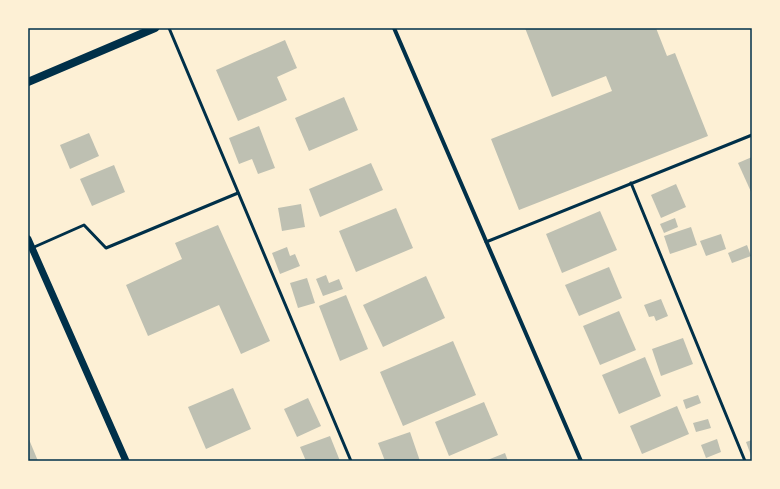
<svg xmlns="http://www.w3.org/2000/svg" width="780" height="489" font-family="'Source Sans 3',sans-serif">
  <rect width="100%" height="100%" fill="#fdf0d5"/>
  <g fill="#bec0b2">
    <path d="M 525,28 L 656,28 L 667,56 L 675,53 L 708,136 L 519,210 L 491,139 L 612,91 L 606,76 L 552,97 Z"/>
    <path d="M 285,40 L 297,68 L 277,77 L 287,100 L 238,121 L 216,70 Z"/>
    <path d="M 344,97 L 358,130 L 309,151 L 295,118 Z"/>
    <path d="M 259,126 L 275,168 L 258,174 L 252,159 L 239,164 L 229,138 Z"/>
    <path d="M 89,133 L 99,156 L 70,169 L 60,145 Z"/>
    <path d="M 752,157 L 752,194 L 738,163 Z"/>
    <path d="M 371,163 L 383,190 L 320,217 L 309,189 Z"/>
    <path d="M 114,165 L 125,192 L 92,206 L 80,179 Z"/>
    <path d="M 676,184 L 686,207 L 661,218 L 651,195 Z"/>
    <path d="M 301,204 L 305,227 L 282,231 L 278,208 Z"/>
    <path d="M 396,208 L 413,248 L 356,272 L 339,231 Z"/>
    <path d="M 600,211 L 617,250 L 562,273 L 546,234 Z"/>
    <path d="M 675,218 L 678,227 L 664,233 L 660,224 Z"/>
    <path d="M 218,225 L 270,341 L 241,354 L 219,305 L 148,336 L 126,285 L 182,259 L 175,243 Z"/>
    <path d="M 691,227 L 697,245 L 670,254 L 664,236 Z"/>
    <path d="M 721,234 L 726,249 L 706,256 L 700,241 Z"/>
    <path d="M 747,245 L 751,256 L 732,263 L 728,253 Z"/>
    <path d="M 287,247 L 290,256 L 295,254 L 300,266 L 280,274 L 272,253 Z"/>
    <path d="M 609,267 L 622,298 L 579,316 L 565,285 Z"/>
    <path d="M 326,275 L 329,283 L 339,279 L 343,289 L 323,296 L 316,279 Z"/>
    <path d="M 426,276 L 445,318 L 383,347 L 363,305 Z"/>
    <path d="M 307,278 L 315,303 L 298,308 L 290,283 Z"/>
    <path d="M 346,295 L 368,349 L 340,361 L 319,306 Z"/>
    <path d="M 661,299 L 668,316 L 656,321 L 654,316 L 649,317 L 644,305 Z"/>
    <path d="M 619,311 L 636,350 L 600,365 L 583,326 Z"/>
    <path d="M 683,338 L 693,364 L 661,376 L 652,349 Z"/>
    <path d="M 453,341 L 476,395 L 403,426 L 380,372 Z"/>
    <path d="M 645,357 L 661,396 L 619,414 L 602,375 Z"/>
    <path d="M 233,388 L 251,429 L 206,449 L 188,407 Z"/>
    <path d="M 698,395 L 701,403 L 686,409 L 683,400 Z"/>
    <path d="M 308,398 L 321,426 L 297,437 L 284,409 Z"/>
    <path d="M 484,402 L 498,435 L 449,456 L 435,422 Z"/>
    <path d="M 677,406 L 689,434 L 642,454 L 630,426 Z"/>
    <path d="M 708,419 L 711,428 L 696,432 L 693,423 Z"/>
    <path d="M 410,432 L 420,461 L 385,461 L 378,443 Z"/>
    <path d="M 330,436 L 340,461 L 306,461 L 300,447 Z"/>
    <path d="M 28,437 L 38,461 L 28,461 Z"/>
    <path d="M 717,439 L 721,452 L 706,458 L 701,445 Z"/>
    <path d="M 752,440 L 752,458 L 746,442 Z"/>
    <path d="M 505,453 L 508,461 L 485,461 Z"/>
  </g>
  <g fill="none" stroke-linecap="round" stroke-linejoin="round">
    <g stroke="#003049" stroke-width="3">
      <path d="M 169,28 L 351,461"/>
      <path d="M 631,183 L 745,461"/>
      <path d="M 486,242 L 752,135"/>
      <path d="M 32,248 L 84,225 L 106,248 L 238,193"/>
    </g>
    <path stroke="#003049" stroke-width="4" d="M 394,28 L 581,461"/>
    <path stroke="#003049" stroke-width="7" d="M 28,239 L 126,461"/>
    <path stroke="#003049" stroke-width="8" d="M 28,82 L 155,28"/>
  </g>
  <rect width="780" height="489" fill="none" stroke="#fdf0d5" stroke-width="58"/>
  <rect x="29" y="29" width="722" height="431" fill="none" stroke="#003049" stroke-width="1.5"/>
</svg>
